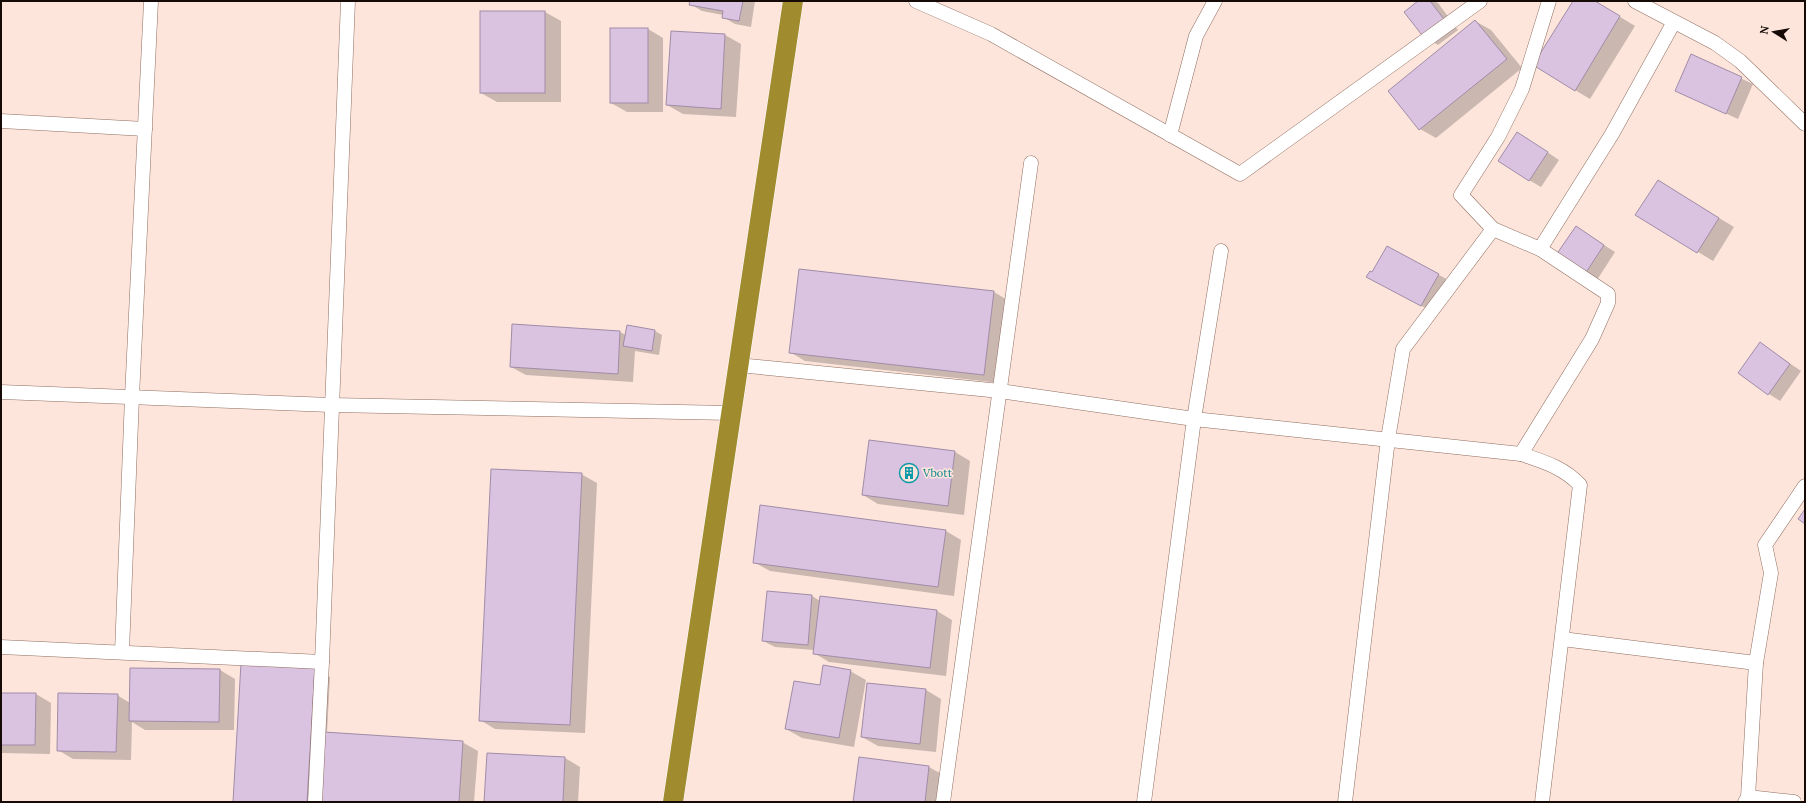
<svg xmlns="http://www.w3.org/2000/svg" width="1806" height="803" font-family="Lora,serif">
  <rect width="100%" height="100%" fill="#fde5dc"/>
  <g fill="#0003">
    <path d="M 691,1 L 755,1 L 751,27 L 735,24 L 723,17 L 723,15 L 702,11 L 690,4 Z"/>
    <path d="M 1420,1 L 1434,1 L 1438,3 L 1458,30 L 1438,45 L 1426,38 Z"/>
    <path d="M 1574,1 L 1594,1 L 1635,26 L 1590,99 L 1575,90 Z"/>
    <path d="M 481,12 L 545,12 L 561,21 L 561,102 L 497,102 L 481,93 Z"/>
    <path d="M 1475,21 L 1491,30 L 1522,68 L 1436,138 L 1420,129 L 1389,91 Z"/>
    <path d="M 648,29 L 663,38 L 663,112 L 627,112 L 611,103 Z"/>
    <path d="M 672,32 L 725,35 L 741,44 L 736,117 L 683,114 L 667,105 Z"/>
    <path d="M 1692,56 L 1753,84 L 1738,119 L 1677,91 Z"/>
    <path d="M 1529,140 L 1559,160 L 1541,187 L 1529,180 Z"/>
    <path d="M 1673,190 L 1734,227 L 1713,261 L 1637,215 Z"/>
    <path d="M 1576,227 L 1615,252 L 1597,280 L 1585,273 Z"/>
    <path d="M 1373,274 L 1439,275 L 1450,281 L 1433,312 L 1379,283 Z"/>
    <path d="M 994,292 L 1009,301 L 1000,383 L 805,361 L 790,352 Z"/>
    <path d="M 513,325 L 620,332 L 626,335 L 655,331 L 662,335 L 659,355 L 635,351 L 633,382 L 526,375 L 511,367 Z"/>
    <path d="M 1760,343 L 1801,371 L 1780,401 L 1769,394 Z"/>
    <path d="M 870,441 L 955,452 L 970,461 L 964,515 L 878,504 L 863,495 Z"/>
    <path d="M 581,474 L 597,483 L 585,733 L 495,729 L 480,720 Z"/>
    <path d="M 946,531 L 961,540 L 954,596 L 770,571 L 754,562 Z"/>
    <path d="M 768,592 L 812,596 L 820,601 L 937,611 L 952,620 L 946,676 L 829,662 L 814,653 L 814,650 L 775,647 L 763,641 Z"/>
    <path d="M 314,668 L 330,677 L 327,733 L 462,742 L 478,751 L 474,802 L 234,802 Z"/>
    <path d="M 220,670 L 235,679 L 234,730 L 145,730 L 132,722 L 131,760 L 73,759 L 58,750 L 117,695 L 130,703 Z"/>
    <path d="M 850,671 L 866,680 L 854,747 L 802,738 L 786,729 Z"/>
    <path d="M 868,684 L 926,690 L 941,699 L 936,752 L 878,746 L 862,737 Z"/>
    <path d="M 1,694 L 36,694 L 51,703 L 50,754 L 1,753 Z"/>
    <path d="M 565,758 L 580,767 L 578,802 L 485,802 Z"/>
    <path d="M 860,758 L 929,767 L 945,776 L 941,802 L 854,802 Z"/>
  </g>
  <g fill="#d9c3e0" stroke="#a18ca8">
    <path d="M 690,1 L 743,1 L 739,21 L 722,18 L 723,11 L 689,5 Z"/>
    <path d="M 1418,1 L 1430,1 L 1447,23 L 1425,39 L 1404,12 Z"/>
    <path d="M 1573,1 L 1595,1 L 1620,16 L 1575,91 L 1533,65 Z"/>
    <rect x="480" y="11" width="65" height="82"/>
    <path d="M 1475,20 L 1507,59 L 1419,130 L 1388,91 Z"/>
    <rect x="610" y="28" width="38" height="75"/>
    <path d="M 671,31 L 725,34 L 721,109 L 666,105 Z"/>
    <path d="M 1691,54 L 1742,77 L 1726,114 L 1675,91 Z"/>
    <path d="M 1517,132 L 1548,152 L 1529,181 L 1498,161 Z"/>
    <path d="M 1658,180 L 1719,218 L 1697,253 L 1635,215 Z"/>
    <path d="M 1576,226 L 1604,245 L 1585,274 L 1556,255 Z"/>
    <path d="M 1387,246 L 1439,274 L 1421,306 L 1366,277 L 1370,271 L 1372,272 Z"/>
    <path d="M 799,269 L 994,291 L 984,375 L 789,353 Z"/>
    <path d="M 512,324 L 620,331 L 618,374 L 510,367 Z"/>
    <path d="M 627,325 L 655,330 L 652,351 L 623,346 Z"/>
    <path d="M 1760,342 L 1790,364 L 1768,395 L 1738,373 Z"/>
    <path d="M 869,440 L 955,451 L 948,506 L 862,495 Z"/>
    <path d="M 491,469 L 582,473 L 570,725 L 479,721 Z"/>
    <path d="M 760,505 L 946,530 L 938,587 L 753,563 Z"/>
    <path d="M 1805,509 L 1805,524 L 1798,519 Z"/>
    <path d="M 767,591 L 812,595 L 808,645 L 762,641 Z"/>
    <path d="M 820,596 L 937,610 L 930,668 L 813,654 Z"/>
    <path d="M 241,663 L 315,667 L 307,802 L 233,802 Z"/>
    <path d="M 823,665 L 851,670 L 839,738 L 785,729 L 794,681 L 820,685 Z"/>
    <path d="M 130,668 L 220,669 L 219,722 L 129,721 Z"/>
    <path d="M 867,683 L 926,689 L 920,744 L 861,737 Z"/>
    <path d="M 1,693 L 36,693 L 35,745 L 1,745 Z"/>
    <path d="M 58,693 L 118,694 L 116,752 L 57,751 Z"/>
    <path d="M 324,732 L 463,741 L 459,802 L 320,802 Z"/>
    <path d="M 487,753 L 565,757 L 563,802 L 484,802 Z"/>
    <path d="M 859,757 L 929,766 L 925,802 L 853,802 Z"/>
  </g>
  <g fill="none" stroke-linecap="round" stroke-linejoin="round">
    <defs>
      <g id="minor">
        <path d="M 916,1 L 991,34 L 1240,174 L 1480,1"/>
        <path d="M 1635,1 L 1715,43 L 1740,61 L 1805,124"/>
        <path d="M 1,121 L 145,129"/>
        <path d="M 1170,135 L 1196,36 L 1215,1"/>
        <path d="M 1540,249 L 1612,134 L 1674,22"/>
        <path d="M 1221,251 L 1194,419 L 1521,454 C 1544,462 1563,467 1580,485 L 1542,802"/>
        <path d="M 738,365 L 1000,391 L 1194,419 L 1144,802"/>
        <path d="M 1,392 L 331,405 L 730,413"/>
        <path d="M 1521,454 L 1592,339 L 1608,303 L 1608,294 L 1540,249 L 1493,229 L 1461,195 L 1498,137 L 1522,89 L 1549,1"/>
        <path d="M 1562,639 L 1756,663"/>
        <path d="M 1,647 L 322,662 L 348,1"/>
        <path d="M 122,652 L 132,397 L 151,1"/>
        <path d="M 1748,797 L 1794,802"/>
        <path d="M 315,802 L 322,662"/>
        <path d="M 943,802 L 1031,163"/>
        <path d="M 1345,802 L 1388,439 L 1403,349 L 1493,229"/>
        <path d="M 1745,802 L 1748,797 L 1756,663 L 1771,573 L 1765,545 L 1805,486"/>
      </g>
      <path id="highway" d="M 673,802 L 793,1"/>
    </defs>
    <use href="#minor" stroke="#8f6e60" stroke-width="15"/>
    <use href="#highway" stroke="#fff" stroke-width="21"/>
    <use href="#minor" stroke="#fff" stroke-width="14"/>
    <use href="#highway" stroke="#a08b2f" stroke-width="20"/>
  </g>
  <defs>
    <symbol id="building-ring" viewBox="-11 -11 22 22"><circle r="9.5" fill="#fde5dc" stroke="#0f9aa8" stroke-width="1.5"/><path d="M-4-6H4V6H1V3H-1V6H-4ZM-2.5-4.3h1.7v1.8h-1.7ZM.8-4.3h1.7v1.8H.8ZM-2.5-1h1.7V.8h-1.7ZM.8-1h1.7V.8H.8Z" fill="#0f9aa8"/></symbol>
  </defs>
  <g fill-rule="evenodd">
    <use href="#building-ring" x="898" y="462" width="22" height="22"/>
  </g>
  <g text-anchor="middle" stroke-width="3" stroke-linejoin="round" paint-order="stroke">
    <g font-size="11" fill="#0d838f" stroke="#fde5dc" text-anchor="start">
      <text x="923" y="477">Vbott</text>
    </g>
  </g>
  <rect width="1806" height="803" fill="none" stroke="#160a06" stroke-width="4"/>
  <g transform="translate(1774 32) rotate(281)" stroke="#fde5dc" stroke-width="3" paint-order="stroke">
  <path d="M0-3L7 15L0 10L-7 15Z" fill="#160a06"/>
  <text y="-6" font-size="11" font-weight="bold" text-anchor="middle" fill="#160a06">N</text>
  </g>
</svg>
